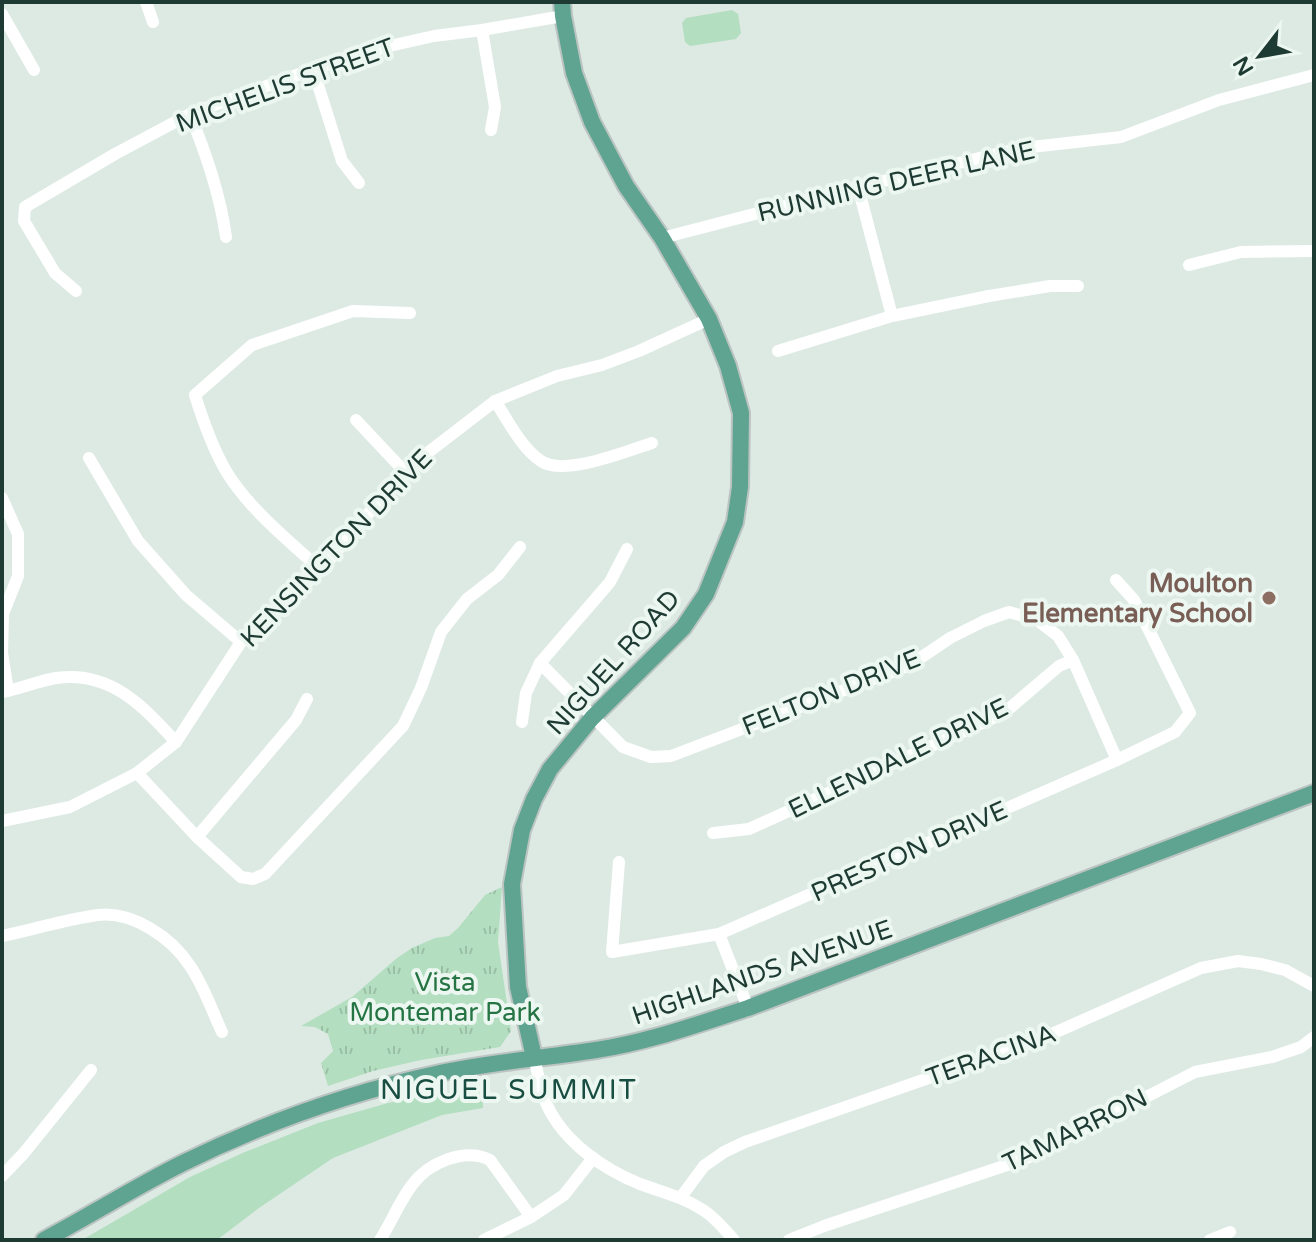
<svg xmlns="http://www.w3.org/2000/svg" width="1316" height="1242" font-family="'Varela Round',sans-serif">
  <defs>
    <pattern id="park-tufts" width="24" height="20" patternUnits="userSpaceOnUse" patternTransform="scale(2)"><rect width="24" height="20" fill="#b3debf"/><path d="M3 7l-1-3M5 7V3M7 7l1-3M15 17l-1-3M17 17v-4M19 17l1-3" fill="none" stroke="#9abfa5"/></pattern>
  </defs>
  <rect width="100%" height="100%" fill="#ddeae4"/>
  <g fill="#b3debf">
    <path d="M 732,10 L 738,14 L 741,33 L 736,39 L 690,46 L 685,42 L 682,23 L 686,18 Z"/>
    <path d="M 483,1086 L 483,1108 L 442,1115 L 333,1158 L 259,1208 L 217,1240 L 82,1240 L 190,1177 L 245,1152 L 318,1123 L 388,1103 Z"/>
  </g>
  <path fill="url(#park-tufts)" d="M 502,887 L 498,942 L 511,1031 L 500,1047 L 421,1060 L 373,1071 L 328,1086 L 321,1063 L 333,1051 L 328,1034 L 315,1027 L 301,1026 L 352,997 L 397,958 L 412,948 L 435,938 L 449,936 L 458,928 L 485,895 Z"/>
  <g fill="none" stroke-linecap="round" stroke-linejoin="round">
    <defs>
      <g id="major">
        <path d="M 534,1057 L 518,987 L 512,884 L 522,830 L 534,799 L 550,769 L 592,718 L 683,628 L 706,594 L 735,522 L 740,487 L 741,413 L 728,366 L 709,319 L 662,238 L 626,186 L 592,122 L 574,73 L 563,16 L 562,2"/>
        <path d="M 44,1240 C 91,1215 135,1187 183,1163 C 264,1123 351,1092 440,1073 C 492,1062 544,1058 596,1050 C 649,1042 698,1024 748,1008 L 1314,793"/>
      </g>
    </defs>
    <use href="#major" stroke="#bcc4c2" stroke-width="20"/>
    <g stroke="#fff" stroke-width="12">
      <path d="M 146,2 L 153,22"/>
      <path d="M 2,14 L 34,70"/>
      <path d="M 482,30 L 495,107 L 491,130"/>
      <path d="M 313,69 L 342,161 L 359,183"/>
      <path d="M 190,114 C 206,154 220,194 226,237"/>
      <path d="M 858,187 L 892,316"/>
      <path d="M 662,238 L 858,187 L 1022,148 L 1121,137 L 1219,100 L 1314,75"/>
      <path d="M 1189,265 L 1241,252 L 1314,251"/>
      <path d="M 76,291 L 55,273 L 24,221 L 25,207 L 115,154 L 190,114 L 313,69 L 385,47 L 434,36 L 482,30 L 563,16"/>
      <path d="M 778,351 L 892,316 L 989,296 L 1050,286 L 1078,286"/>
      <path d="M 495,401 C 508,420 521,448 541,461 C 564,477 627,451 652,443"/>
      <path d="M 356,420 L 404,471"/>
      <path d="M 89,458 L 138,541 L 186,595 L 241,642"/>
      <path d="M 2,498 L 18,534 L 18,576 L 3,614 L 2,653 L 8,691"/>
      <path d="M 321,570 C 289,541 248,508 226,471 C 212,447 203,421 195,395 L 252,345 L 353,311 L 410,313"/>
      <path d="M 540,663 L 623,747 L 651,757 L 671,756 L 910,665 L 950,638 L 984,621 L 1009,612 L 1037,620 L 1058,636 L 1073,660 L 1117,760"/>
      <path d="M 2,692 C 20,689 38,681 56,678 C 110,670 143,706 176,742"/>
      <path d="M 522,722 L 526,693 L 540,663 L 610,582 L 627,549"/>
      <path d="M 137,773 L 197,837 L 241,877 L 253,879 L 265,874 L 403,726 L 421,688 L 441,632 L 467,599 L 498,575 L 520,547"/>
      <path d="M 2,821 L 70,807 L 137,773 L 176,742 L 241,642 L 321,570 L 404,471 L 495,401 L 557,376 L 602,365 L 639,351 L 709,319"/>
      <path d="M 713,833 L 749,829 L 1004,713 L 1059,666 L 1073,660"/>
      <path d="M 197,837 L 296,720 L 307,699"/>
      <path d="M 619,862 L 612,952 L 719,934 L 1117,760 L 1175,732 L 1190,713 L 1134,600 L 1116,580"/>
      <path d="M 719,934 L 748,1008"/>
      <path d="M 2,936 C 33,930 66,919 98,915 C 133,911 172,938 190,966 C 204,986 212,1011 222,1032"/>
      <path d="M 534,1057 C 538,1072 540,1091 547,1105 C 564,1142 603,1169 640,1184 C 662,1192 683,1197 703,1210 C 716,1218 724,1229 734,1240"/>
      <path d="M 2,1176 L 24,1153 L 91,1070"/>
      <path d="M 681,1197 L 704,1166 L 724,1152 L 745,1142 L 1038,1040 L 1201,968 L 1238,961 L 1261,964 L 1285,970 L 1314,986"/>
      <path d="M 380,1240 C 391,1223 399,1202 412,1185 C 428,1163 464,1147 490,1160 L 531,1217"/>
      <path d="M 484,1240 L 531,1217 L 564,1195 L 593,1158"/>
      <path d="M 789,1240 L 824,1226 L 1025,1159 L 1195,1072 L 1272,1057 L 1301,1047 L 1314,1037"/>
      <path d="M 1210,1240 L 1230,1232"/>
    </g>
    <use href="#major" stroke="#5ea491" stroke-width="16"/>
  </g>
  <circle fill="#8d6e63" stroke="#edf7f2" stroke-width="3" cx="1269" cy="598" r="8"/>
  <g text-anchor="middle" stroke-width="8" stroke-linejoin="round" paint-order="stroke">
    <g font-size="26" fill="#1e3b33" stroke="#edf7f2">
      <text transform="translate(285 85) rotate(-20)" y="9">MICHELIS STREET</text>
      <text transform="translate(896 181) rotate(-13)" y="9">RUNNING DEER LANE</text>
      <text transform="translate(336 548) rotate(-46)" y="9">KENSINGTON DRIVE</text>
      <text transform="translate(613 662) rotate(-48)" y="9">NIGUEL ROAD</text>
      <text transform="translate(831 692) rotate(-22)" y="9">FELTON DRIVE</text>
      <text transform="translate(898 758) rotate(-26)" y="9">ELLENDALE DRIVE</text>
      <text transform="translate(909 851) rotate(-24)" y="9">PRESTON DRIVE</text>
      <text transform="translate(762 972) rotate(-19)" y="9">HIGHLANDS AVENUE</text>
      <text transform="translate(991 1055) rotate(-20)" y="9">TERACINA</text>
      <text transform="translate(1075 1130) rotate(-26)" y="9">TAMARRON</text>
    </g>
    <g font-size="26" font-weight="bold" fill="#785e54" stroke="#edf7f2" text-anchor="end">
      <text x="1253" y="592">Moulton<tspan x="1253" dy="30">Elementary School</tspan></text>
    </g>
    <g font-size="26" fill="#257443" stroke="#edf7f2">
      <text x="445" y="991">Vista<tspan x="445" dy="30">Montemar Park</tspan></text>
    </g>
    <g font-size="28" letter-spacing="2" fill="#184e41" stroke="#edf7f2">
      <text x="509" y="1099">NIGUEL SUMMIT</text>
    </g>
  </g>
  <rect width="1316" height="1242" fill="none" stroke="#1e3b33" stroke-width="8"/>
  <g transform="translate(1260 56) rotate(239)" stroke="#edf7f2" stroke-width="6" paint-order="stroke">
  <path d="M0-6L14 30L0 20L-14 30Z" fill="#1e3b33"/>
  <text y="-12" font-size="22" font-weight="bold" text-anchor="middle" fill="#1e3b33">N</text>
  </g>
</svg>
